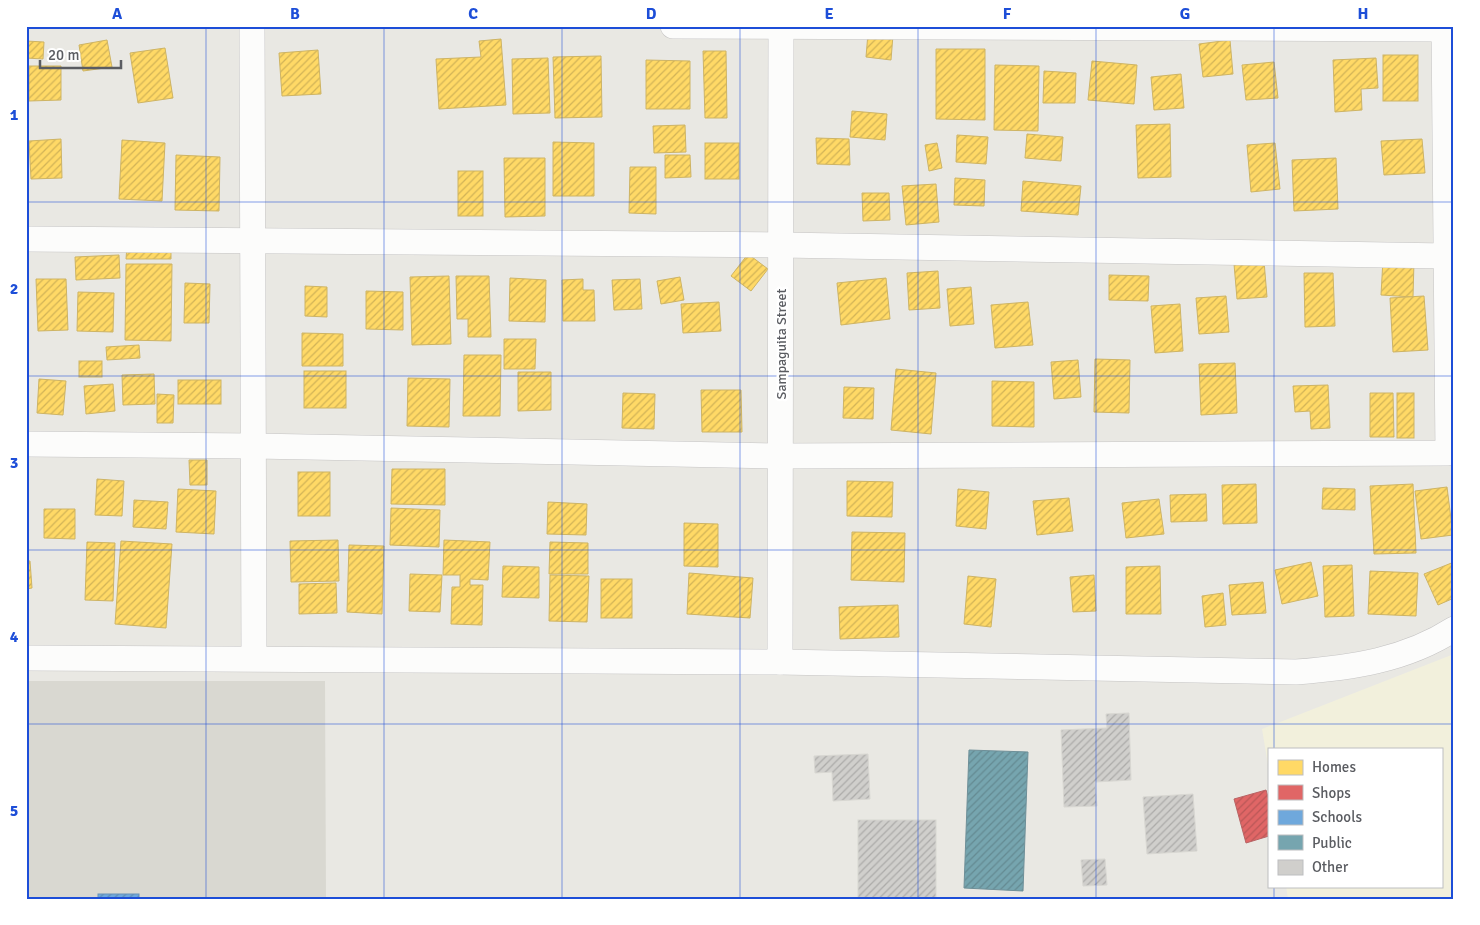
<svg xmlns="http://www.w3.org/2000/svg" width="1480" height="925" font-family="Signika,sans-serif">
  <defs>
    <pattern id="homes-hatch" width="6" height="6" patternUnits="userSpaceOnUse" patternTransform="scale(1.25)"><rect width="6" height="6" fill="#ffd966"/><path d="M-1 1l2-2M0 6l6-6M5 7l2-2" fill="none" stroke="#d1b357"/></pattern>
    <pattern id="shops-hatch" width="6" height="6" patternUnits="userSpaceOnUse" patternTransform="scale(1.25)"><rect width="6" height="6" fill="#e06666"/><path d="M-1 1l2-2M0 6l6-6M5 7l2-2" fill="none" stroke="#b95757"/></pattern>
    <pattern id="schools-hatch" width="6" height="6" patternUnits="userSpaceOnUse" patternTransform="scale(1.25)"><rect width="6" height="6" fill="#6fa8dc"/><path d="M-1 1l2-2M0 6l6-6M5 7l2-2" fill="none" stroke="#5e8cb6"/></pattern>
    <pattern id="public-hatch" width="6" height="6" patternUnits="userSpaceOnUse" patternTransform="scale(1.25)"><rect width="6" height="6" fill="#76a5af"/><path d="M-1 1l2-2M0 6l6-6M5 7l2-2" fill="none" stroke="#648a92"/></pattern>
    <pattern id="building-hatch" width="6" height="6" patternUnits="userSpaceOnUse" patternTransform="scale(1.25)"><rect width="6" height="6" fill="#d0cfcc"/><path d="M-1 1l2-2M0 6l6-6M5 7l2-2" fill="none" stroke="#acaba9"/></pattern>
  </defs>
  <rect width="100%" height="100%" fill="#e9e8e3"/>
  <path fill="#f2f0dc" d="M 1454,654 L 1454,899 L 1288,899 L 1286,886 L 1441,886 L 1441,749 L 1269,749 L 1269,771 L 1262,729 Z"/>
  <path fill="#d9d8d1" d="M 26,681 L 325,681 L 326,899 L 26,899 Z"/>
  <g fill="url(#homes-hatch)" stroke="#ceb464">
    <path d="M 868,33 L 893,35 L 891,60 L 866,57 Z"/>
    <path d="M 501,39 L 506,105 L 439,109 L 436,59 L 481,57 L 479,41 Z"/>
    <path d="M 107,40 L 112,67 L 83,71 L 79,45 Z"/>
    <path d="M 1230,40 L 1233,74 L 1203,77 L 1199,44 Z"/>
    <path d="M 26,41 L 44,42 L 43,59 L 26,58 Z"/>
    <path d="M 165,48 L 173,98 L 138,103 L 130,53 Z"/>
    <path d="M 936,49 L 985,49 L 985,120 L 936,119 Z"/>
    <path d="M 318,50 L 321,94 L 282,96 L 279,53 Z"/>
    <path d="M 703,51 L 726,51 L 727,118 L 705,118 Z"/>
    <rect x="1383" y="55" width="35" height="46"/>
    <path d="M 601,56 L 602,117 L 555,118 L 553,57 Z"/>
    <path d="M 548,58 L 550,113 L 513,114 L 512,59 Z"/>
    <path d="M 1376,58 L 1378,88 L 1361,89 L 1362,110 L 1335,112 L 1333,60 Z"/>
    <path d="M 646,60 L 690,61 L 690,109 L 646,109 Z"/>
    <path d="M 1092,61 L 1137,65 L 1134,104 L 1088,100 Z"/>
    <path d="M 1274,62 L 1278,98 L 1246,100 L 1242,65 Z"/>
    <path d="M 995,65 L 1039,66 L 1038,131 L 994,130 Z"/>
    <path d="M 29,66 L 61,66 L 61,100 L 29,101 Z"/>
    <path d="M 1044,71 L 1076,73 L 1075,103 L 1043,103 Z"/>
    <path d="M 1181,74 L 1184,108 L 1154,110 L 1151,77 Z"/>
    <path d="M 852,111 L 887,114 L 885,140 L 850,137 Z"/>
    <path d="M 1170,124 L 1171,177 L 1138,178 L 1136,125 Z"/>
    <path d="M 685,125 L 686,152 L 654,153 L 653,126 Z"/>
    <path d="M 1027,134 L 1063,137 L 1061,161 L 1025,158 Z"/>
    <path d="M 957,135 L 988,137 L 986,164 L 956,162 Z"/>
    <path d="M 816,138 L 849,139 L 850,165 L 817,164 Z"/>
    <path d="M 61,139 L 62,178 L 31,179 L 29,141 Z"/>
    <path d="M 1422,139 L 1425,173 L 1384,175 L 1381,141 Z"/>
    <path d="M 122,140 L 165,143 L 162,201 L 119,199 Z"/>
    <path d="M 553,142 L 594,143 L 594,196 L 553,196 Z"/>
    <rect x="705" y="143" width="34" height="36"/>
    <path d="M 937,143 L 942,168 L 929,171 L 925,145 Z"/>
    <path d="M 1275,143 L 1280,189 L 1251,192 L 1247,145 Z"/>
    <path d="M 176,155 L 220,157 L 219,211 L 175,210 Z"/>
    <path d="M 665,155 L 690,155 L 691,177 L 665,178 Z"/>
    <path d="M 504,158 L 545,158 L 545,216 L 505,217 Z"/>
    <path d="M 1336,158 L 1338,209 L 1294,211 L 1292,160 Z"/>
    <path d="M 630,167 L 656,167 L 656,214 L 629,213 Z"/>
    <rect x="458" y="171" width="25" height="45"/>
    <path d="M 955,178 L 985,180 L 984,206 L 954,205 Z"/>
    <path d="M 1023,181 L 1081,186 L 1078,215 L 1021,211 Z"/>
    <path d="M 936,184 L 939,222 L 906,225 L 902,186 Z"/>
    <path d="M 862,193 L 889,193 L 890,220 L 863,221 Z"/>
    <path d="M 127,246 L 171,247 L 171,259 L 126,259 Z"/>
    <path d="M 748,254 L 768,269 L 751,291 L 731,276 Z"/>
    <path d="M 119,255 L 120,278 L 76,280 L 75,257 Z"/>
    <path d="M 1383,259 L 1414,261 L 1413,297 L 1381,295 Z"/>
    <path d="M 1264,261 L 1267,297 L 1237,299 L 1234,264 Z"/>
    <path d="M 126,264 L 172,264 L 171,341 L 125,340 Z"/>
    <path d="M 938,271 L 940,308 L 909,310 L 907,273 Z"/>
    <path d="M 1304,273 L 1333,273 L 1335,326 L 1305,327 Z"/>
    <path d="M 1109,275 L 1149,276 L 1148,301 L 1109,300 Z"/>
    <path d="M 449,276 L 451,344 L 412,345 L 410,277 Z"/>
    <path d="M 456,276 L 489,276 L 491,337 L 468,337 L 468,319 L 457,319 Z"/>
    <path d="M 680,277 L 684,300 L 661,304 L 657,281 Z"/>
    <path d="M 510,278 L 546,280 L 545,322 L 509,321 Z"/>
    <path d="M 886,278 L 890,319 L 841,325 L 837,283 Z"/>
    <path d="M 36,279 L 66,279 L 68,330 L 38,331 Z"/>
    <path d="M 583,279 L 583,290 L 594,290 L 595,321 L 563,321 L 562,280 Z"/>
    <path d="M 640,279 L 642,309 L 614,310 L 612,280 Z"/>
    <path d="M 185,283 L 210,284 L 209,323 L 184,323 Z"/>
    <path d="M 305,286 L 327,287 L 327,317 L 305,316 Z"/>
    <path d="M 971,287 L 974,324 L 950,326 L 947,289 Z"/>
    <path d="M 366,291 L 403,292 L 403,330 L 366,329 Z"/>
    <path d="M 78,292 L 114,293 L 113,332 L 77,331 Z"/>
    <path d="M 1226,296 L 1229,332 L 1199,334 L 1196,298 Z"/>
    <path d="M 1424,296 L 1428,350 L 1393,352 L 1390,298 Z"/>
    <path d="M 719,302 L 721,331 L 683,333 L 681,304 Z"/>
    <path d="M 1028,302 L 1033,345 L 995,348 L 991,305 Z"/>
    <path d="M 1180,304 L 1183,351 L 1155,353 L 1151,306 Z"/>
    <path d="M 302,333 L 343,334 L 343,366 L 302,366 Z"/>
    <path d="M 504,339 L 536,339 L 535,369 L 504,369 Z"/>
    <path d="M 139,345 L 140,358 L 107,360 L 106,347 Z"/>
    <path d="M 464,355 L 501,355 L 500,416 L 463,416 Z"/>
    <path d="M 1095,359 L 1130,360 L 1129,413 L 1094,412 Z"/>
    <path d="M 1078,360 L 1081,397 L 1054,399 L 1051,362 Z"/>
    <rect x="79" y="361" width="23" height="16"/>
    <path d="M 1235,363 L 1237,413 L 1201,415 L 1199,364 Z"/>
    <path d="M 896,369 L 936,373 L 931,434 L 891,430 Z"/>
    <rect x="304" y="371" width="42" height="37"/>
    <path d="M 518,372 L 551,372 L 551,410 L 518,411 Z"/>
    <path d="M 154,374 L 155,404 L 123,405 L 122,375 Z"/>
    <path d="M 408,378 L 450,379 L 449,427 L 407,426 Z"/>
    <path d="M 39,379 L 66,381 L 63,415 L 37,413 Z"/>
    <rect x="178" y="380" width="43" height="24"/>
    <path d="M 992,381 L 1034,382 L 1034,427 L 992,426 Z"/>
    <path d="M 113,384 L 115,411 L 86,414 L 84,386 Z"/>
    <path d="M 1328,385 L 1330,428 L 1311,429 L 1310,411 L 1295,412 L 1293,386 Z"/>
    <path d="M 844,387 L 874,388 L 873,419 L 843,418 Z"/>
    <path d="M 701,390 L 741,390 L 742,432 L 702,432 Z"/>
    <path d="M 623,393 L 655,394 L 654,429 L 622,428 Z"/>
    <path d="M 1370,393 L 1393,393 L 1394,437 L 1370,437 Z"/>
    <rect x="1397" y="393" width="17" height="45"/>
    <path d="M 157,394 L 174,395 L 173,423 L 157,423 Z"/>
    <path d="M 189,460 L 207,460 L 207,485 L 190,485 Z"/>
    <path d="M 392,469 L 445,469 L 445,505 L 391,504 Z"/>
    <rect x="298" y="472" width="32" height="44"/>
    <path d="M 97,479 L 124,481 L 122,516 L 95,515 Z"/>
    <path d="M 847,481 L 893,482 L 892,517 L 847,516 Z"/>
    <path d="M 1256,484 L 1257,523 L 1223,524 L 1222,485 Z"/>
    <path d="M 1413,484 L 1416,553 L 1374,554 L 1370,486 Z"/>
    <path d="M 1447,487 L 1453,535 L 1421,539 L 1415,491 Z"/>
    <path d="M 1323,488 L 1355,489 L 1355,510 L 1322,509 Z"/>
    <path d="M 178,489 L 216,491 L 214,534 L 176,532 Z"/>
    <path d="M 958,489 L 989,492 L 986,529 L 956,526 Z"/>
    <path d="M 1206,494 L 1207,521 L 1171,522 L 1170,495 Z"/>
    <path d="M 1069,498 L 1073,531 L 1037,535 L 1033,501 Z"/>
    <path d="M 1159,499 L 1164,534 L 1126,538 L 1122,503 Z"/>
    <path d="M 134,500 L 168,502 L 166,529 L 133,527 Z"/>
    <path d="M 548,502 L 587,504 L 586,535 L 547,534 Z"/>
    <path d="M 391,508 L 440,510 L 439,547 L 390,545 Z"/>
    <path d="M 44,509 L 75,509 L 75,539 L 44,538 Z"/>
    <path d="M 684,523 L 718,524 L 718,567 L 684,566 Z"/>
    <path d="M 852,532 L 905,533 L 904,582 L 851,580 Z"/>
    <path d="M 338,540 L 339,581 L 291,582 L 290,541 Z"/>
    <path d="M 444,540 L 490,542 L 488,580 L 470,579 L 470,585 L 483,585 L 482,625 L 451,624 L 452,587 L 460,587 L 460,575 L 443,575 Z"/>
    <path d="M 121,541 L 172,544 L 166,628 L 115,624 Z"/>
    <path d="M 87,542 L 115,543 L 113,601 L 85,600 Z"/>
    <path d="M 550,542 L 588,543 L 588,574 L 549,574 Z"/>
    <path d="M 349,545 L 384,546 L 382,614 L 347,612 Z"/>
    <path d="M 26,561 L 30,561 L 32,588 L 26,589 Z"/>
    <path d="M 1311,562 L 1318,596 L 1282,604 L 1275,570 Z"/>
    <path d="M 1454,562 L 1454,598 L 1438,605 L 1424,574 Z"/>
    <path d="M 1352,565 L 1354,616 L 1325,617 L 1323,566 Z"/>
    <path d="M 503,566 L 539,567 L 539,598 L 502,597 Z"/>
    <path d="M 1160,566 L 1161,614 L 1126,614 L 1126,567 Z"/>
    <path d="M 1370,571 L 1418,573 L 1416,616 L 1368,614 Z"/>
    <path d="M 689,573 L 753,578 L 750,618 L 687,614 Z"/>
    <path d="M 410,574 L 442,575 L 440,612 L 409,611 Z"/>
    <path d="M 550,575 L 589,576 L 587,622 L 549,621 Z"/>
    <path d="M 1094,575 L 1096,611 L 1073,612 L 1070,577 Z"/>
    <path d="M 968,576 L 996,579 L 991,627 L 964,624 Z"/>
    <rect x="601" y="579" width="31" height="39"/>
    <path d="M 1263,582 L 1266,613 L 1232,615 L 1229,585 Z"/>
    <path d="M 336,583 L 337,613 L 299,614 L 299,584 Z"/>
    <path d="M 1223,593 L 1226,625 L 1205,627 L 1202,596 Z"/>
    <path d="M 898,605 L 899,637 L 840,639 L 839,607 Z"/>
  </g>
  <path fill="url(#shops-hatch)" stroke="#b86364" d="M 1266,790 L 1269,800 L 1269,836 L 1246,843 L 1234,799 Z"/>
  <rect fill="url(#schools-hatch)" stroke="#6991b7" x="98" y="894" width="41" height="5"/>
  <path fill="url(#public-hatch)" stroke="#6e8f98" d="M 969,750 L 1028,752 L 1023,891 L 964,888 Z"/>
  <g fill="url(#building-hatch)" stroke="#d8d7d2">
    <path d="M 1129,713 L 1131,780 L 1095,782 L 1097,806 L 1064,807 L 1061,730 L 1107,728 L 1106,714 Z"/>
    <path d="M 868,754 L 870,799 L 833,801 L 832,772 L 815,773 L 814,756 Z"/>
    <path d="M 1193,794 L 1197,851 L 1147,854 L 1143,797 Z"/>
    <rect x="858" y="820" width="78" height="79"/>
    <path d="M 1105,859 L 1107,885 L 1083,886 L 1081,860 Z"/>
  </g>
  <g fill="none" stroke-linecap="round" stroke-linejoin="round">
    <defs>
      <g id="street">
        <path d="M 252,26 L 254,658"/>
        <path d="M 673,26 L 1444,29"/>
        <path d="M 26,239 L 781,245 L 1446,256"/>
        <path d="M 26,444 L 253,446 L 781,456 L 1448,453 L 1444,26"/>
        <path d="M 26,658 L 780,662 L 1296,672 C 1351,668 1406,660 1454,629"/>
        <path d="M 780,662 L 781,26"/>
      </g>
    </defs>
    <use href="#street" stroke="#c5c4c4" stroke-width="26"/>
    <use href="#street" stroke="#fcfcfb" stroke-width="25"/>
  </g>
  <path fill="none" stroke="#1d4ed8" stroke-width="1" stroke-opacity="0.55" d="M 206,26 L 206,899M 384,26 L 384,899M 562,26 L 562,899M 740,26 L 740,899M 918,26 L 918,899M 1096,26 L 1096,899M 1274,26 L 1274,749M 26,202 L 1454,202M 26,376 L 1454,376M 26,550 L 1454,550M 26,724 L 1454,724M 1274,886 L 1274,899"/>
  <g text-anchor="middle" stroke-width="5" stroke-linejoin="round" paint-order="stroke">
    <g font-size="14" fill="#5a5c61" stroke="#fff">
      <text transform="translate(781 344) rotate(-90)" y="5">Sampaguita Street</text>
    </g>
  </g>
  <rect width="1480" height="925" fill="none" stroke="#ffffff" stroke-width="55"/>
  <rect x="1268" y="748" width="175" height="140" fill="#ffffff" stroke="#bdbec0"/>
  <rect x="1278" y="760" width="25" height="15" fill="#ffd966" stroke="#bdbec0"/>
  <text x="1312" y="772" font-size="15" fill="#5a5c61">Homes</text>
  <rect x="1278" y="785" width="25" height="15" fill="#e06666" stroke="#bdbec0"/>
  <text x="1312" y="798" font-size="15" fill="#5a5c61">Shops</text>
  <rect x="1278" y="810" width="25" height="15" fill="#6fa8dc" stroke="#bdbec0"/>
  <text x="1312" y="822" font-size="15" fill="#5a5c61">Schools</text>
  <rect x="1278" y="835" width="25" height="15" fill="#76a5af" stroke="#bdbec0"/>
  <text x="1312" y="848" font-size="15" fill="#5a5c61">Public</text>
  <rect x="1278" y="860" width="25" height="15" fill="#d0cfcc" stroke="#bdbec0"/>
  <text x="1312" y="872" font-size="15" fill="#5a5c61">Other</text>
  <path d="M40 60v8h81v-8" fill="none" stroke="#5a5c61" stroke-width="2.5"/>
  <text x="48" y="60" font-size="15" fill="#5a5c61" stroke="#ffffff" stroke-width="4" paint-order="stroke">20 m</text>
  <rect x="28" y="28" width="1424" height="870" fill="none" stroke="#1d4ed8" stroke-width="2"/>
  <g font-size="16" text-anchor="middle" font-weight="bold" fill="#1d4ed8">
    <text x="117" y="19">A</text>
    <text x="295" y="19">B</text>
    <text x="473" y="19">C</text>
    <text x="651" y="19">D</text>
    <text x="829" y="19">E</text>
    <text x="1007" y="19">F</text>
    <text x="1185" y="19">G</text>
    <text x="1363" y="19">H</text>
    <text x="14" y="120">1</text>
    <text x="14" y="294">2</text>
    <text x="14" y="468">3</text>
    <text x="14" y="642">4</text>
    <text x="14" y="816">5</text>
  </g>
</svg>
